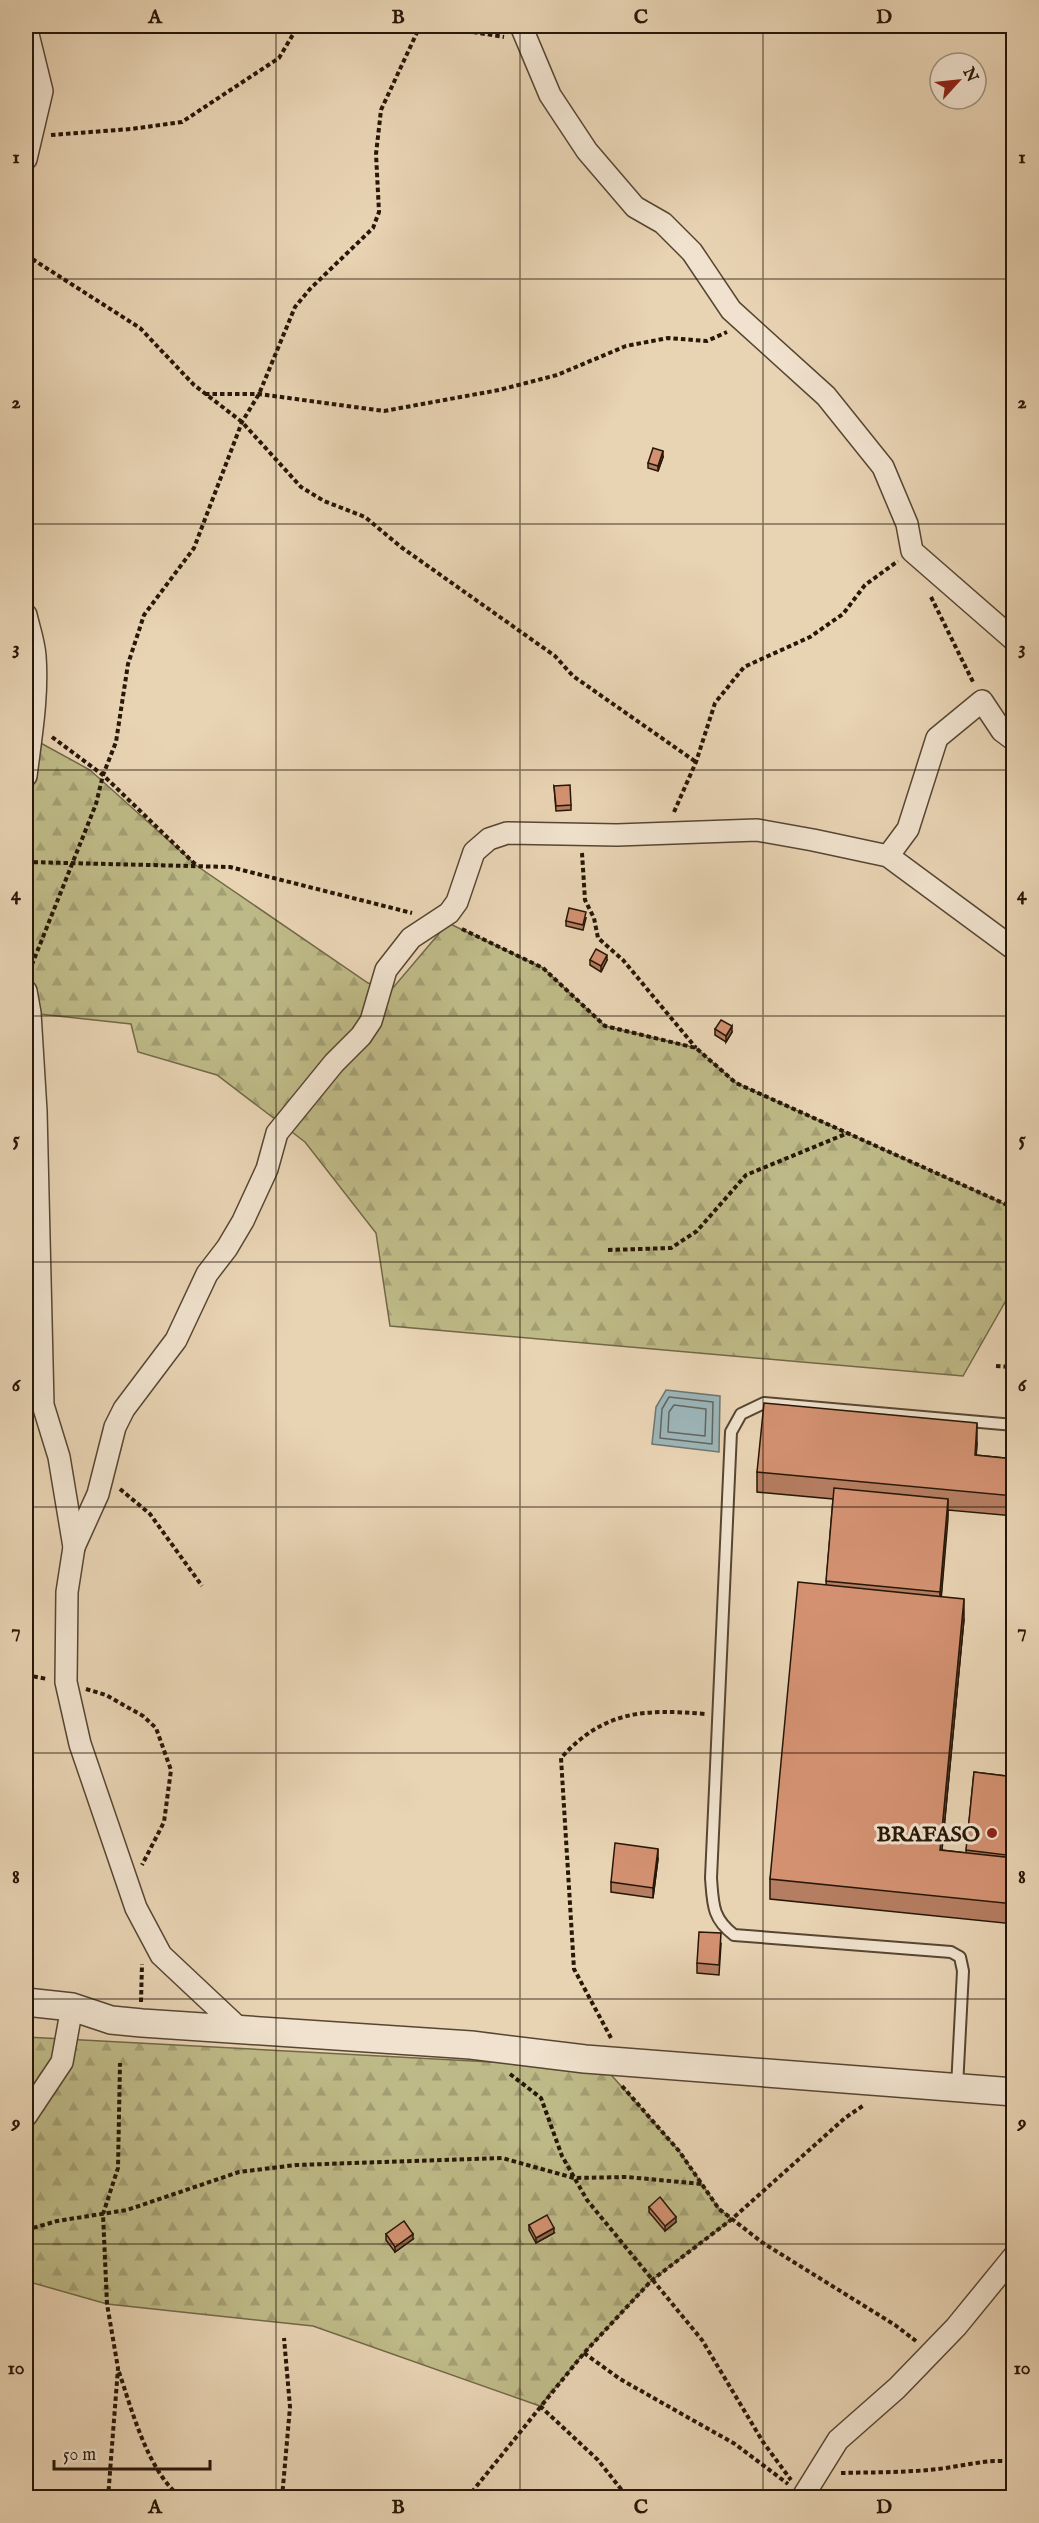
<svg xmlns="http://www.w3.org/2000/svg" width="1039" height="2523" font-family="'IM FELL English',serif">
  <defs>
    <pattern id="forest-firs" width="22" height="20" patternUnits="userSpaceOnUse" patternTransform="scale(1.5)"><rect width="22" height="20" fill="#beba87"/><path d="M5 1l3.5 6h-7zM16 11l3.5 6h-7z" fill="#a39f73"/></pattern>
  </defs>
  <rect width="100%" height="100%" fill="#e8d3b3"/>
  <filter id="stains"><feTurbulence type="fractalNoise" baseFrequency=".00333" numOctaves="4"/><feColorMatrix values="0 0 0 0 .2 0 0 0 0 .09 0 0 0 0 .02 0 0 0 .5 -.17"/></filter>
  <radialGradient id="worn" r=".72"><stop offset=".6" stop-color="#630" stop-opacity="0"/><stop offset="1" stop-color="#630" stop-opacity=".3"/></radialGradient>
  <g fill="url(#forest-firs)" stroke="#726847" stroke-width="1.5">
    <path d="M 26,735 L 90,770 L 197,866 L 368,983 L 392,989 L 448,923 L 543,968 L 605,1026 L 696,1048 L 736,1083 L 1013,1208 L 1013,1288 L 963,1376 L 390,1326 L 376,1233 L 305,1142 L 217,1075 L 138,1052 L 131,1024 L 30,1013 L 26,954 Z"/>
    <path d="M 26,2037 L 605,2068 L 679,2151 L 719,2209 L 732,2219 L 652,2280 L 584,2353 L 540,2406 L 313,2326 L 107,2304 L 26,2281 Z"/>
  </g>
  <path fill="#9cb5b8" stroke="#6d7671" stroke-width="1.5" d="M 666,1390 L 720,1396 L 719,1452 L 652,1444 L 656,1407 Z"/>
  <g fill="none" stroke-linecap="round" stroke-linejoin="round">
    <g stroke="#626660" stroke-width="1.5">
      <path d="M 669,1397 L 713,1402 L 712,1444 L 660,1438 L 662,1409 Z"/>
      <path d="M 674,1405 L 706,1409 L 705,1436 L 668,1432 L 669,1412 Z"/>
    </g>
    <defs>
      <path id="service" d="M 957,2087 L 963,1971 L 960,1957 L 951,1952 L 734,1935 C 712,1918 713,1904 711,1878 L 731,1432 L 741,1414 L 764,1403 L 1014,1425"/>
      <g id="minor">
        <path d="M 26,26 L 42,91 L 26,159"/>
        <path d="M 521,26 L 550,95 L 587,151 L 635,207 L 663,223 L 692,252 L 731,310 L 826,396 L 883,467 L 907,524 L 912,551 L 1014,640"/>
        <path d="M 26,615 C 29,628 34,642 35,656 C 38,696 31,736 26,776"/>
        <path d="M 888,856 L 908,829 L 937,738 L 982,701 L 1002,731 L 1014,740"/>
        <path d="M 26,991 L 30,1013 L 36,1111 L 43,1405 L 59,1457 L 74,1547 L 67,1592 L 66,1682 L 80,1744 L 136,1908 L 161,1955 L 243,2032"/>
        <path d="M 74,1547 L 98,1494 L 115,1427 L 124,1409 L 176,1340 L 207,1274 L 227,1248 L 243,1221 L 267,1169 L 277,1133 L 334,1063 L 361,1036 L 371,1021 L 386,970 L 411,938 L 449,913 L 457,902 L 474,852 L 489,839 L 507,833 L 617,835 L 757,830 L 813,840 L 888,856 L 1014,949"/>
        <path d="M 26,2116 L 62,2062 L 72,2007"/>
        <path d="M 802,2498 L 838,2440 L 897,2388 L 956,2327 L 1014,2256"/>
      </g>
      <path id="tertiary" d="M 26,2002 L 72,2007 L 111,2020 L 142,2023 L 471,2045 L 585,2059 L 1014,2092"/>
    </defs>
    <use href="#service" stroke="#574632" stroke-width="14"/>
    <use href="#minor" stroke="#574632" stroke-width="24"/>
    <use href="#tertiary" stroke="#574632" stroke-width="30"/>
    <g stroke="#271707" stroke-width="4" stroke-dasharray="4.5 3" stroke-linecap="butt">
      <path d="M 436,26 L 504,37"/>
      <path d="M 51,135 L 131,129 L 182,122 L 279,58 L 298,26"/>
      <path d="M 26,255 L 140,328 L 194,385 L 242,422 L 301,487 L 324,501 L 365,517 L 401,547 L 555,656 L 573,676 L 696,762"/>
      <path d="M 205,394 L 259,394 L 384,411 L 499,390 L 557,375 L 626,346 L 668,338 L 707,341 L 727,332"/>
      <path d="M 931,597 L 974,684"/>
      <path d="M 52,737 L 103,775 L 196,865"/>
      <path d="M 674,812 L 696,762 L 715,703 L 744,667 L 810,637 L 843,614 L 865,585 L 898,561"/>
      <path d="M 582,853 L 585,900 L 594,918 L 598,938 L 623,960 L 696,1048"/>
      <path d="M 26,862 L 230,867 L 412,913"/>
      <path d="M 462,929 L 543,968 L 605,1026 L 696,1048 L 736,1083 L 1014,1208"/>
      <path d="M 29,972 L 96,804 L 103,775 L 116,742 L 128,664 L 144,615 L 194,548 L 242,422 L 259,394 L 295,307 L 310,289 L 373,228 L 379,212 L 376,154 L 381,110 L 420,26"/>
      <path d="M 608,1250 L 671,1248 L 697,1231 L 746,1175 L 848,1133"/>
      <path d="M 996,1366 L 1014,1367"/>
      <path d="M 120,1489 L 150,1514 L 202,1586"/>
      <path d="M 26,1675 L 47,1679"/>
      <path d="M 86,1689 L 106,1695 L 143,1716 L 156,1728 L 171,1770 L 164,1822 L 142,1865"/>
      <path d="M 141,2002 L 142,1964"/>
      <path d="M 611,2038 L 574,1969 L 561,1758 C 604,1710 645,1709 705,1714"/>
      <path d="M 510,2074 L 541,2098 L 562,2156 L 587,2200 L 702,2340 L 763,2442 L 791,2480"/>
      <path d="M 622,2086 L 679,2151 L 719,2209 L 763,2243 L 895,2325 L 916,2341"/>
      <path d="M 26,2230 L 57,2221 L 127,2210 L 239,2172 L 296,2165 L 502,2158 L 574,2178 L 627,2177 L 702,2184"/>
      <path d="M 1010,2291 L 1014,2301"/>
      <path d="M 584,2353 L 620,2379 L 735,2444 L 788,2484"/>
      <path d="M 119,2372 C 132,2410 148,2473 182,2498"/>
      <path d="M 540,2406 L 598,2460 L 628,2498"/>
      <path d="M 841,2473 C 880,2472 920,2473 958,2466 C 977,2463 994,2459 1014,2462"/>
      <path d="M 108,2498 L 118,2368 L 107,2304 L 103,2214 L 118,2168 L 120,2063"/>
      <path d="M 282,2498 L 290,2407 L 284,2338"/>
      <path d="M 467,2498 L 584,2353 L 652,2280 L 732,2219 L 845,2118 L 864,2105"/>
    </g>
    <use href="#service" stroke="#f0e2ce" stroke-width="10"/>
    <use href="#minor" stroke="#f0e2ce" stroke-width="21"/>
    <use href="#tertiary" stroke="#f0e2ce" stroke-width="27"/>
  </g>
  <g fill="#b57d61" stroke="#271707" stroke-width="1.5">
    <path d="M 663,457 L 658,471 L 648,468 L 648,463 Z"/>
    <path d="M 554,786 L 571,805 L 571,810 L 556,811 Z"/>
    <path d="M 586,918 L 583,930 L 566,926 L 566,921 Z"/>
    <path d="M 590,960 L 607,960 L 601,972 L 590,965 Z"/>
    <path d="M 715,1029 L 732,1032 L 726,1042 L 715,1035 Z"/>
    <path d="M 977,1443 L 976,1455 L 1014,1459 L 1014,1516 L 948,1510 L 941,1597 L 964,1619 L 942,1850 L 966,1853 L 974,1772 L 1014,1777 L 1014,1924 L 770,1899 L 770,1879 L 826,1585 L 833,1499 L 757,1492 L 757,1472 Z"/>
    <path d="M 658,1859 L 653,1898 L 611,1892 L 611,1882 Z"/>
    <path d="M 721,1944 L 719,1975 L 697,1973 L 697,1963 Z"/>
    <path d="M 649,2207 L 676,2222 L 665,2231 L 649,2212 Z"/>
    <path d="M 529,2225 L 554,2233 L 536,2243 L 529,2230 Z"/>
    <path d="M 386,2234 L 413,2239 L 395,2252 L 386,2240 Z"/>
  </g>
  <g fill="#94664f" stroke="#271707" stroke-width="1.5">
    <path d="M 663,451 L 663,457 L 658,471 L 658,466 Z"/>
    <path d="M 607,955 L 607,960 L 601,972 L 601,966 Z"/>
    <path d="M 732,1026 L 732,1032 L 726,1042 L 726,1036 Z"/>
    <path d="M 977,1423 L 977,1443 L 975,1475 L 975,1455 Z"/>
    <path d="M 948,1499 L 948,1519 L 940,1612 L 940,1592 Z"/>
    <path d="M 964,1599 L 964,1619 L 940,1870 L 940,1850 Z"/>
    <path d="M 658,1849 L 658,1859 L 653,1898 L 653,1888 Z"/>
    <path d="M 676,2217 L 676,2222 L 665,2231 L 665,2226 Z"/>
    <path d="M 554,2228 L 554,2233 L 536,2243 L 536,2238 Z"/>
    <path d="M 413,2234 L 413,2239 L 395,2252 L 395,2247 Z"/>
  </g>
  <g fill="#d39171" stroke="#271707" stroke-width="1.5">
    <path d="M 653,448 L 663,451 L 658,466 L 648,463 Z"/>
    <path d="M 570,785 L 571,805 L 556,806 L 554,786 Z"/>
    <path d="M 569,908 L 586,912 L 583,925 L 566,921 Z"/>
    <path d="M 596,949 L 607,955 L 601,966 L 590,960 Z"/>
    <path d="M 721,1020 L 732,1026 L 726,1036 L 715,1029 Z"/>
    <path d="M 764,1403 L 977,1423 L 975,1455 L 1014,1459 L 1014,1496 L 757,1472 Z"/>
    <path d="M 834,1488 L 948,1499 L 940,1592 L 826,1581 Z"/>
    <path d="M 798,1582 L 964,1599 L 940,1850 L 1014,1858 L 1014,1904 L 770,1879 Z"/>
    <path d="M 974,1772 L 1014,1777 L 1014,1856 L 966,1850 Z"/>
    <path d="M 615,1843 L 658,1849 L 653,1888 L 611,1882 Z"/>
    <path d="M 699,1932 L 721,1933 L 719,1965 L 697,1963 Z"/>
    <path d="M 660,2197 L 676,2217 L 665,2226 L 649,2207 Z"/>
    <path d="M 547,2215 L 554,2228 L 536,2238 L 529,2225 Z"/>
    <path d="M 404,2221 L 413,2234 L 395,2247 L 386,2234 Z"/>
  </g>
  <path fill="none" stroke="#271707" stroke-width="1.5" stroke-opacity="0.55" d="M 276,26 L 276,2498M 520,26 L 520,2498M 763,26 L 763,2498M 26,279 L 1014,279M 26,524 L 1014,524M 26,770 L 1014,770M 26,1016 L 1014,1016M 26,1262 L 1014,1262M 26,1507 L 1014,1507M 26,1753 L 1014,1753M 26,1999 L 1014,1999M 26,2244 L 1014,2244"/>
  <circle fill="#8f2418" stroke="#f0e2ce" stroke-width="2" cx="992" cy="1833" r="6"/>
  <g text-anchor="middle" stroke-width="6" stroke-linejoin="round" paint-order="stroke">
    <g font-size="22" font-weight="bold" fill="#271707" stroke="#f0e2ce" text-anchor="end">
      <text x="980" y="1841">BRAFASO</text>
    </g>
  </g>
  <rect width="1039" height="2523" fill="none" stroke="#e8d3b3" stroke-width="66"/>
  <g transform="translate(958 81) rotate(63)"><circle r="28" fill="#f0e2ce" stroke="#a0917e" stroke-width="1.5"/>
  <path d="M0-4.5L10 22L0 15L-10 22Z" fill="#8f2418"/>
  <text y="-9" font-size="16" font-weight="bold" text-anchor="middle" fill="#271707">N</text>
  </g>
  <path d="M54 2460v9h156v-9" fill="none" stroke="#271707" stroke-width="3"/>
  <text x="63" y="2460" font-size="18" fill="#271707" stroke="#f0e2ce" stroke-width="4.5" paint-order="stroke">50 m</text>
  <rect x="33" y="33" width="973" height="2457" fill="none" stroke="#271707" stroke-width="2"/>
  <g font-size="20" text-anchor="middle" font-weight="bold" fill="#271707">
    <text x="155" y="23">A</text>
    <text x="398" y="23">B</text>
    <text x="641" y="23">C</text>
    <text x="884" y="23">D</text>
    <text x="16" y="163">1</text>
    <text x="1022" y="163">1</text>
    <text x="16" y="408">2</text>
    <text x="1022" y="408">2</text>
    <text x="16" y="654">3</text>
    <text x="1022" y="654">3</text>
    <text x="16" y="900">4</text>
    <text x="1022" y="900">4</text>
    <text x="16" y="1145">5</text>
    <text x="1022" y="1145">5</text>
    <text x="16" y="1391">6</text>
    <text x="1022" y="1391">6</text>
    <text x="16" y="1637">7</text>
    <text x="1022" y="1637">7</text>
    <text x="16" y="1883">8</text>
    <text x="1022" y="1883">8</text>
    <text x="16" y="2128">9</text>
    <text x="1022" y="2128">9</text>
    <text x="16" y="2374">10</text>
    <text x="1022" y="2374">10</text>
    <text x="155" y="2513">A</text>
    <text x="398" y="2513">B</text>
    <text x="641" y="2513">C</text>
    <text x="884" y="2513">D</text>
  </g>
  <rect width="100%" height="100%" filter="url(#stains)"/>
  <rect width="100%" height="100%" fill="url(#worn)"/>
</svg>
